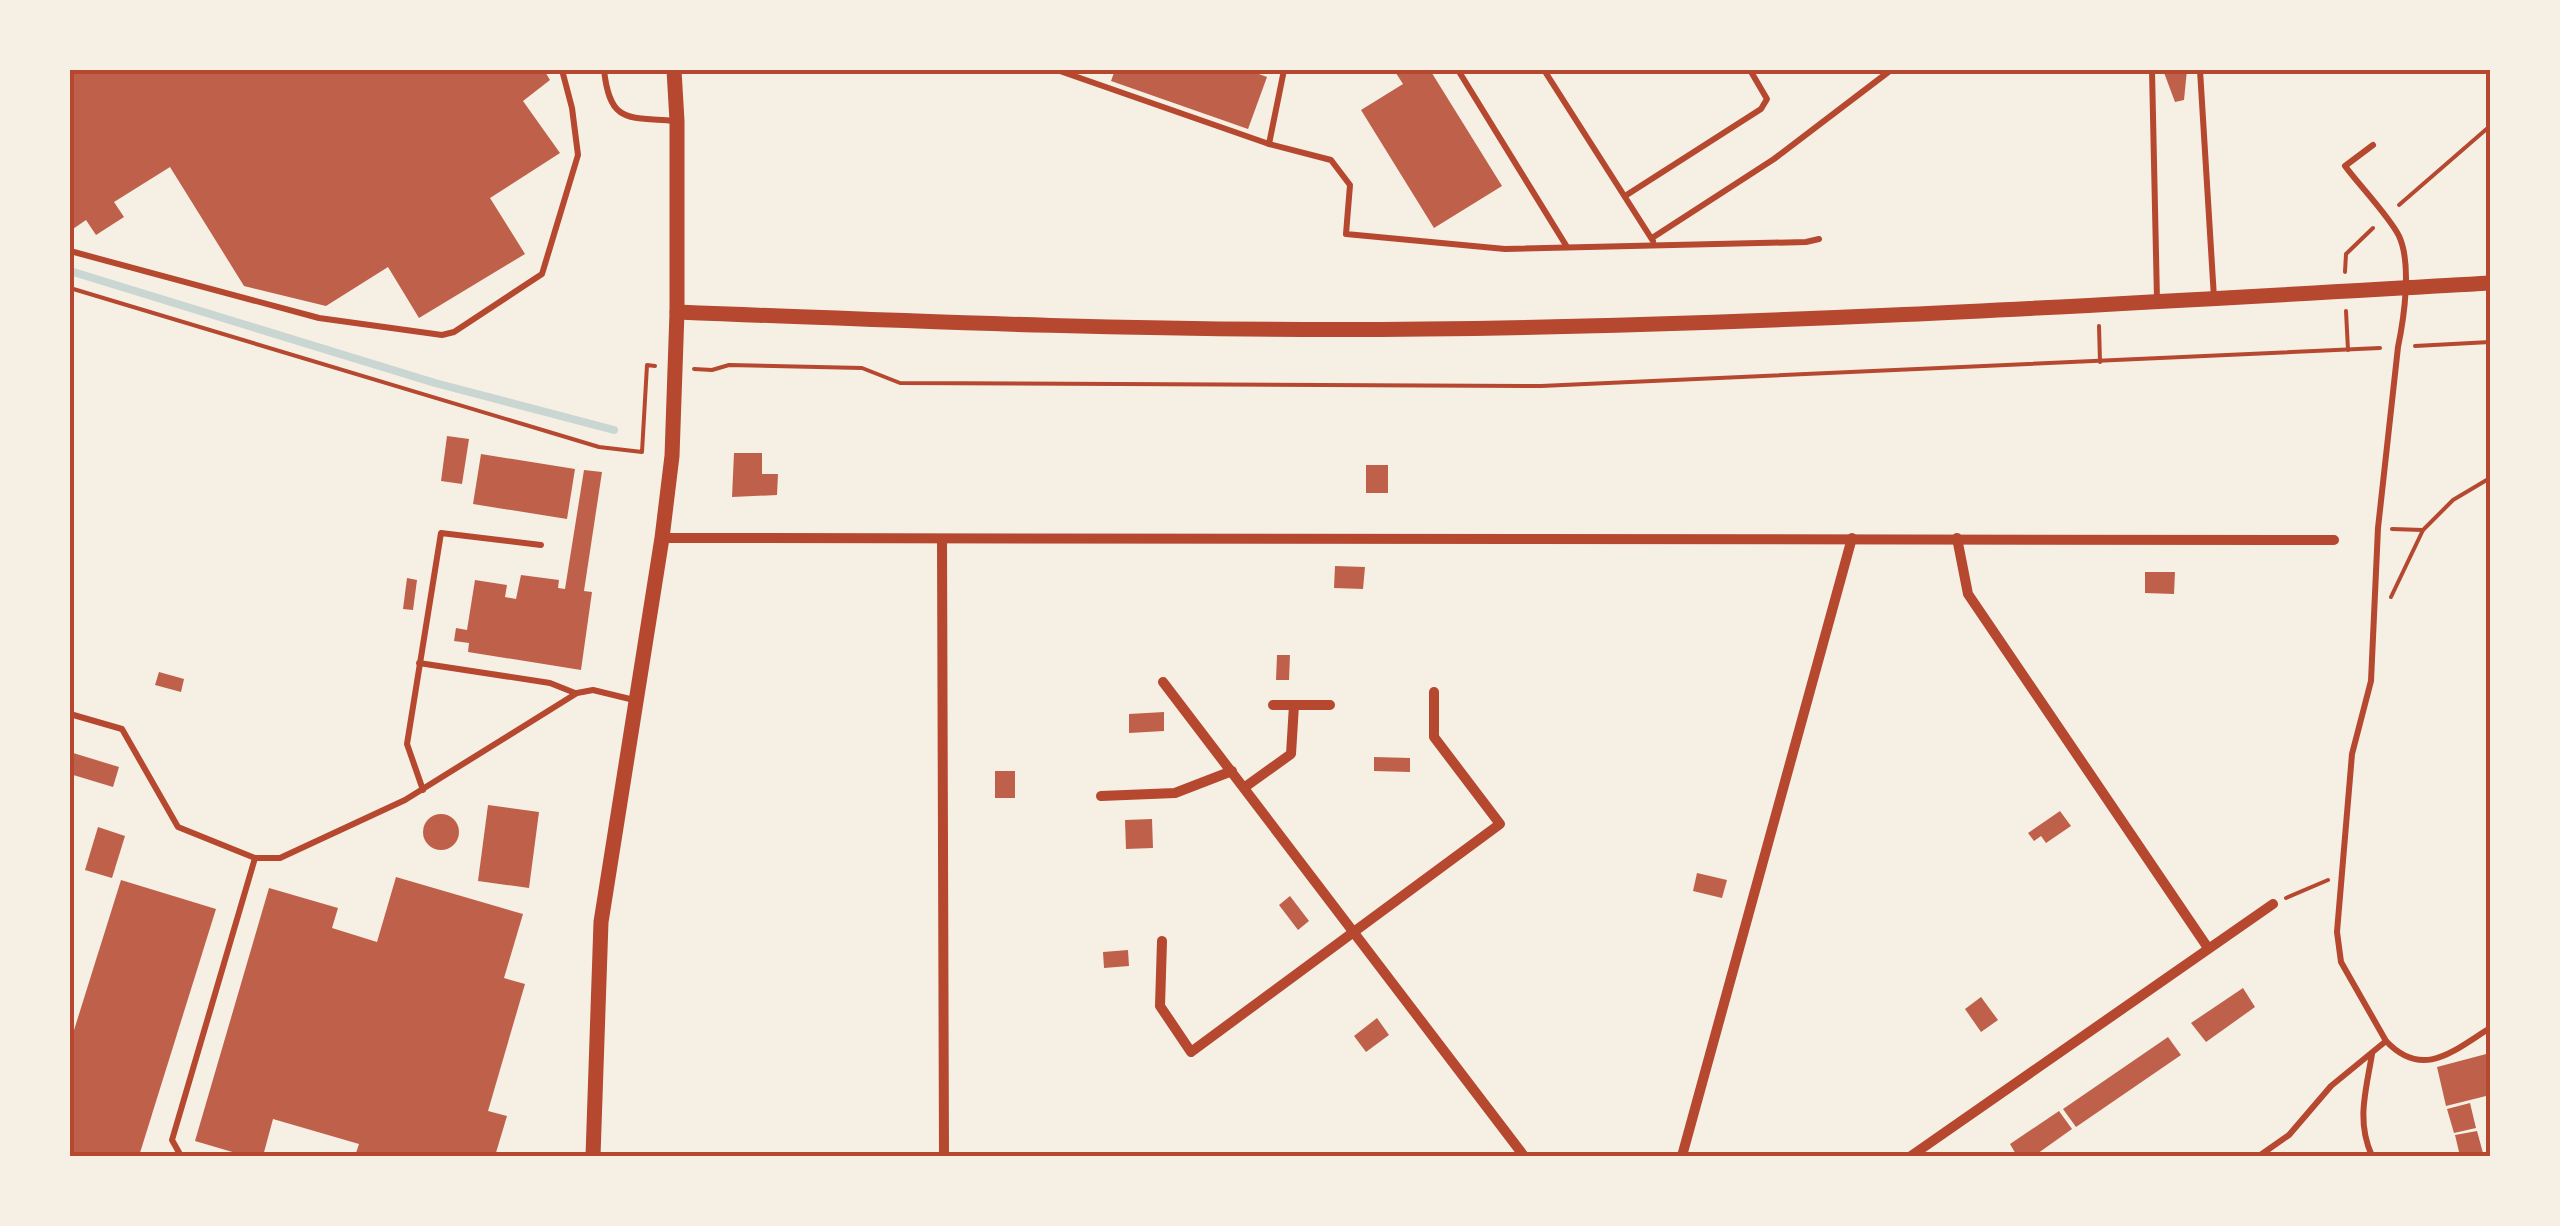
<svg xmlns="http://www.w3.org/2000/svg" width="2560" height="1226" font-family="Raleway,sans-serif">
  <rect width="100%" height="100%" fill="#f6efe4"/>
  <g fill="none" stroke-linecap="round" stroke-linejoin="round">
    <path stroke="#c9d6d2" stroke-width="8" d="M 70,271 L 435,383 L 614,430"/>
  </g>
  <g fill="#bf614a">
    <path d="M 70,70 L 544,70 L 550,80 L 523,101 L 560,153 L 490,198 L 525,254 L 419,318 L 388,267 L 326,306 L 244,286 L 170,167 L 114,202 L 124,217 L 96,235 L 86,220 L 70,231 Z"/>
    <path d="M 1115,70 L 1248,70 L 1267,77 L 1248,129 L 1111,81 Z"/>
    <path d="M 1394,70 L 1430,70 L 1502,186 L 1434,228 L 1361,110 L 1403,84 Z"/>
    <path d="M 2163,70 L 2187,70 L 2184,100 L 2175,102 Z"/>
    <path d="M 447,436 L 469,439 L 462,484 L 441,481 Z"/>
    <path d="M 734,453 L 762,453 L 762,474 L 778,474 L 777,495 L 732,497 Z"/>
    <path d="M 481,454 L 575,469 L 567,519 L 473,504 Z"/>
    <rect x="1366" y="465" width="22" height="28"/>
    <path d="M 584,470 L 602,472 L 584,591 L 592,592 L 581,670 L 468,652 L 469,643 L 454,641 L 456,628 L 467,630 L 475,580 L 507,585 L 505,597 L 516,599 L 521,575 L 559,580 L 558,588 L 565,589 Z"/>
    <path d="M 1335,566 L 1365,567 L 1363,589 L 1334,588 Z"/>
    <path d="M 2145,572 L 2175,572 L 2174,594 L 2145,593 Z"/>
    <path d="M 407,578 L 417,580 L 413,610 L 403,609 Z"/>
    <path d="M 1277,655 L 1290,655 L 1289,680 L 1276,680 Z"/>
    <path d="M 159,672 L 184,679 L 181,692 L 155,685 Z"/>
    <path d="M 1164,712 L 1164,731 L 1129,733 L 1129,714 Z"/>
    <path d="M 70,752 L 119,767 L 113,787 L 70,774 Z"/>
    <path d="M 1374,757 L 1410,758 L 1410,772 L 1374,771 Z"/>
    <rect x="995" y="771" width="20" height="27"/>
    <path d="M 488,805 L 539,812 L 529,888 L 478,881 Z"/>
    <path d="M 2060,811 L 2071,826 L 2046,843 L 2041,836 L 2034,841 L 2028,833 Z"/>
    <circle cx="441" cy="832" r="18"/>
    <path d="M 1152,819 L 1153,848 L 1126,849 L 1125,820 Z"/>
    <path d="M 98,827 L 125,836 L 112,878 L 85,870 Z"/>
    <path d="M 1697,873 L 1727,880 L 1722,898 L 1693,891 Z"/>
    <path d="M 396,877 L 523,914 L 504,978 L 525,984 L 488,1111 L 507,1116 L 495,1156 L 355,1156 L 359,1144 L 273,1119 L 263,1156 L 246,1156 L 195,1141 L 269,888 L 338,908 L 332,928 L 377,942 Z"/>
    <path d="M 121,880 L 216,909 L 139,1156 L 70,1156 L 70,1043 Z"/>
    <path d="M 1290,896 L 1309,921 L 1298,930 L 1279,905 Z"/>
    <path d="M 1128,950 L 1129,966 L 1104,968 L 1103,952 Z"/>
    <path d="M 2243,988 L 2255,1007 L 2206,1042 L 2191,1023 Z"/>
    <path d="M 1981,997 L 1998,1020 L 1981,1032 L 1965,1009 Z"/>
    <path d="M 1377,1018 L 1389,1035 L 1366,1052 L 1354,1036 Z"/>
    <path d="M 2168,1037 L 2181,1055 L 2076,1127 L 2063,1109 Z"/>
    <path d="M 2490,1053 L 2490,1095 L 2446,1106 L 2437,1067 Z"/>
    <path d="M 2470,1103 L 2476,1128 L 2454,1133 L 2447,1109 Z"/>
    <path d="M 2059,1111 L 2072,1129 L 2034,1156 L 2017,1156 L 2010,1144 Z"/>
    <path d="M 2477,1131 L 2483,1153 L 2460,1156 L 2455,1135 Z"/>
  </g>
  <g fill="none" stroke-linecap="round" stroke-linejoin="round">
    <g stroke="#b5482f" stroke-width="4">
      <path d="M 2399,205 L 2490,126"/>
      <path d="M 2345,272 L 2346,254 L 2373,228"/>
      <path d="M 70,288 L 599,447 L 642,452 L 647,365 L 655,366"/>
      <path d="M 2346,311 L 2348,350"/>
      <path d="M 2099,326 L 2100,362"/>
      <path d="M 2415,346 L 2490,342"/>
      <path d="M 694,369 L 712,370 L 729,365 L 862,368 L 900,383 L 1541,386 L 2380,348"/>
      <path d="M 2392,529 L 2423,530"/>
      <path d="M 2391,597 L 2423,530 L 2453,500 L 2490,478"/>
      <path d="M 2286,898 L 2328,880"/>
    </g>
    <g stroke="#b5482f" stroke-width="6">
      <path d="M 604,70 C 610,124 628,117 674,121"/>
      <path d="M 1057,70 L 1269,144 L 1331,160 L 1350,185 L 1346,234 L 1505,249 L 1806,242 L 1819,239"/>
      <path d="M 1458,70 L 1567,247"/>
      <path d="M 1544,70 L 1653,241"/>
      <path d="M 2152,70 L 2157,300"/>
      <path d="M 2200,70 L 2214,298"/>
      <path d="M 1269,144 L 1284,70"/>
      <path d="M 1625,196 L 1761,109 L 1767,99 L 1750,70"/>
      <path d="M 1652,238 L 1774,159 L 1891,70"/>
      <path d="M 70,251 L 319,318 L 442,335 L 454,332 L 542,274 L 578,155 L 572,108 L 562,70"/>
      <path d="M 419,663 L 550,683 L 575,693"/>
      <path d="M 70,714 L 122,729 L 178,827 L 255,858 L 280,858 L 405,800 L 577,693 L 593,690 L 634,700"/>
      <path d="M 423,790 L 407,744 L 441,533 L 541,545"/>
      <path d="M 2386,1041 C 2423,1080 2453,1051 2490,1028"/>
      <path d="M 181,1156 L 172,1140 L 255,858"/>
      <path d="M 2259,1156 L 2289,1135 L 2331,1086 L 2386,1041 L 2341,962 L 2337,932 L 2352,754 L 2371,681 L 2378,528 L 2398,347 C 2404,318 2412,264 2399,236 C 2389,216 2359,185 2345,166 L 2373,145"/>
      <path d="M 2372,1156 C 2356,1121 2366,1091 2372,1054"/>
    </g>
    <g stroke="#b5482f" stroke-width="10">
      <path d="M 662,538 L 2334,540"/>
      <path d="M 1957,538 L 1968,594 L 2208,948"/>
      <path d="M 942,539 L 944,1156"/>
      <path d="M 1163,682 L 1524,1156"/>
      <path d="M 1273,705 L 1330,705"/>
      <path d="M 1245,787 L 1291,754 L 1294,705"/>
      <path d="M 1101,796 L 1175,793 L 1232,771"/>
      <path d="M 1162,941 L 1160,1006 L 1191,1052 L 1500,824 L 1434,737 L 1434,692"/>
      <path d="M 1682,1156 L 1852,538"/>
      <path d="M 1911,1156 L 2273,904"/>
    </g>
    <g stroke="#b5482f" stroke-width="15">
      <path d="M 677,312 C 926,322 1176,332 1425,329 C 1780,325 2135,303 2490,283"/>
      <path d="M 593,1156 L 601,922 L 662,538 L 672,456 L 677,312 L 677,121 L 674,70"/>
    </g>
  </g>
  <rect width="2560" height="1226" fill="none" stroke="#f6efe4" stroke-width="145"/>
  <rect x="72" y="72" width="2416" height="1082" fill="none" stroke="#b5482f" stroke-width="4"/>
</svg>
